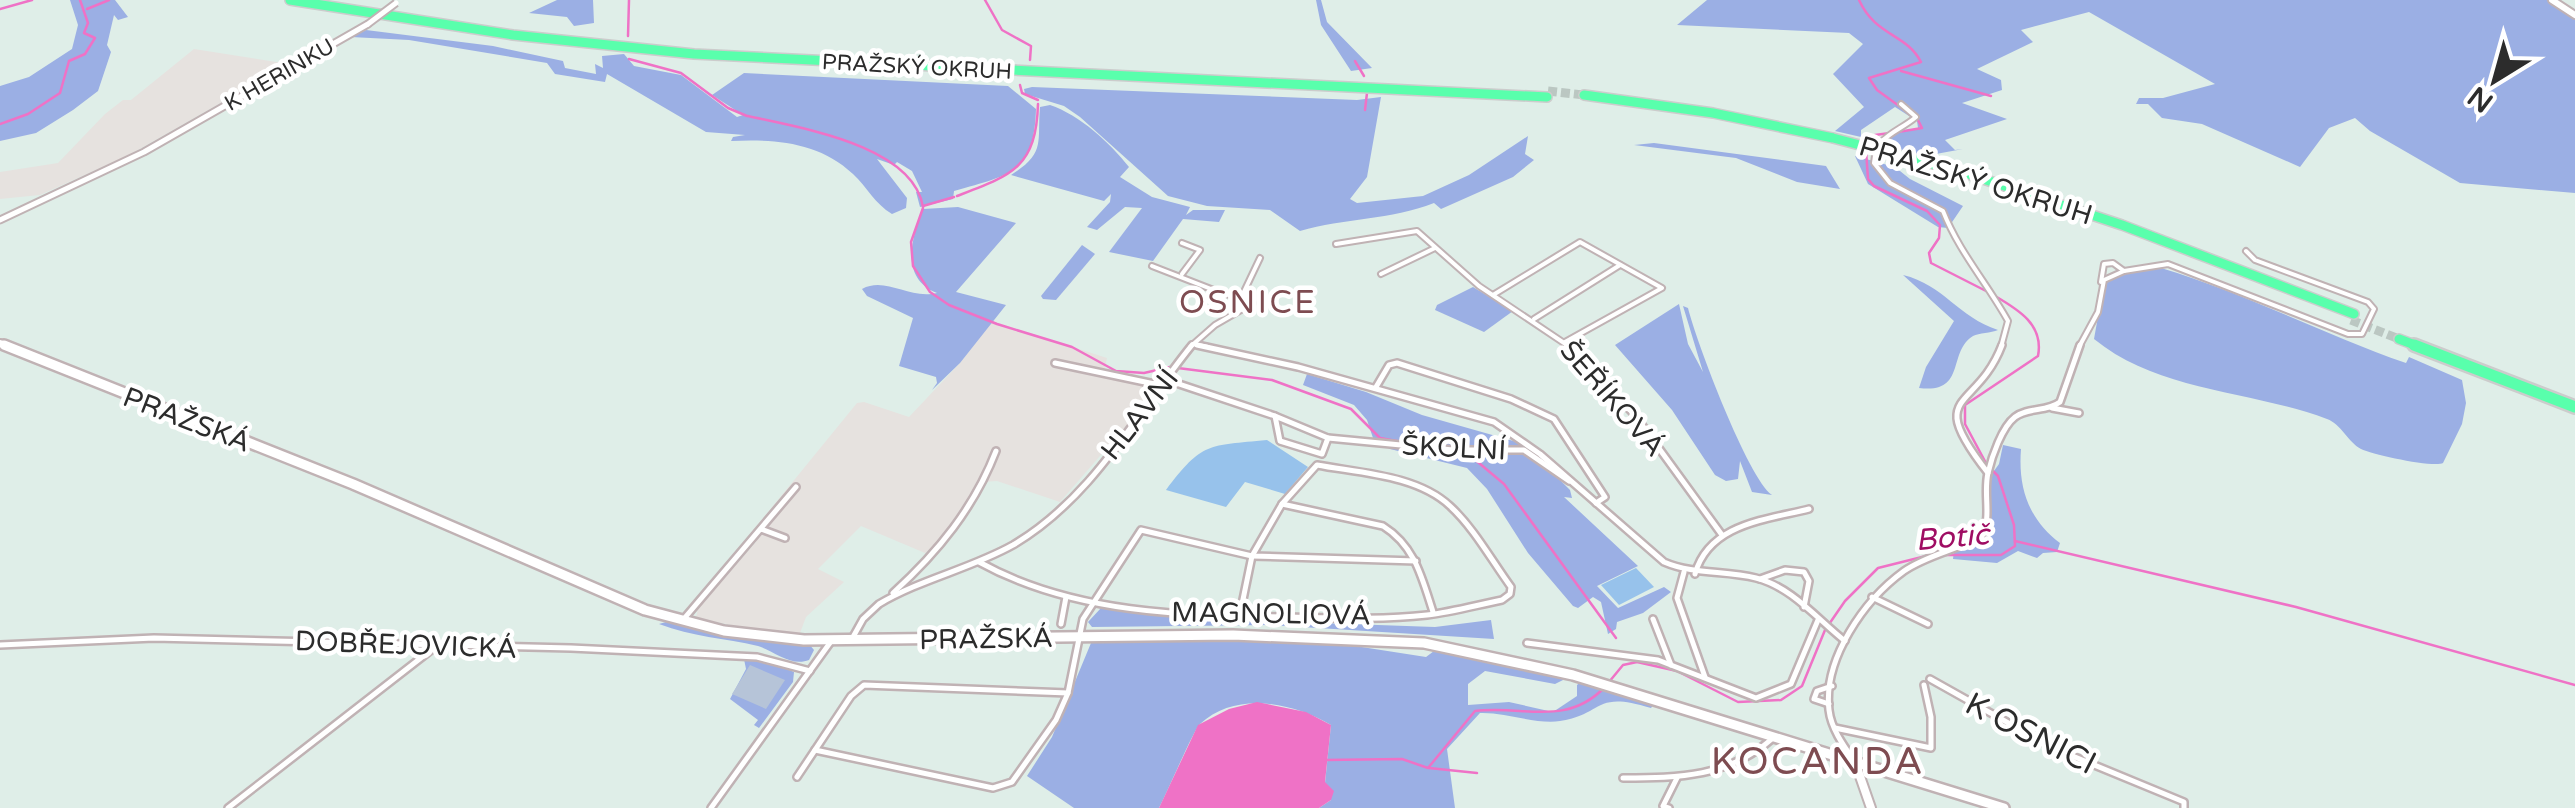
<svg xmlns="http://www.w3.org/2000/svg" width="2575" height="808" font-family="'Varela Round',sans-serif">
  <rect width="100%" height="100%" fill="#dfeee8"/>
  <g fill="#e6e2df">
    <path d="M 194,49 L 289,64 L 129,155 L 40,195 L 0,199 L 0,172 L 58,163 L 105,114 L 123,100 L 131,100 Z"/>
    <path d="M 992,321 L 1107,358 L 1104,371 L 1159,388 L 1060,502 L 997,481 L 983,482 L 939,544 L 925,553 L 861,526 L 818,569 L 844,582 L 806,617 L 800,633 L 762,631 L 696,618 L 698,608 L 756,542 L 748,537 L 755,528 L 857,403 L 864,402 L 909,417 L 960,363 Z"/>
  </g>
  <g fill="#9bafe4">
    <path d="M 70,0 L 115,0 L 128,17 L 118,20 L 114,15 L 107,45 L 111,52 L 98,91 L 73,110 L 36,133 L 0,141 L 0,86 L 29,77 L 72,49 L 78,25 Z"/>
    <path d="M 557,0 L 593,0 L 594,23 L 574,26 L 567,17 L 529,13 Z"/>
    <path d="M 1316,0 L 1321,0 L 1327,22 L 1372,68 L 1351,71 L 1321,25 Z"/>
    <path d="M 1707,0 L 2547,0 L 2575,18 L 2575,193 L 2460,183 L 2370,131 L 2355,118 L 2329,128 L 2300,167 L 2202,124 L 2162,118 L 2148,104 L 2136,104 L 2139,98 L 2163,98 L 2215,84 L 2089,12 L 2021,30 L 2033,42 L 1977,69 L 2001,80 L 2002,90 L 1962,103 L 2007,119 L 1945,140 L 1955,150 L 1963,149 L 1925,156 L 1880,144 L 1891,135 L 1918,128 L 1917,121 L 1895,107 L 1861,130 L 1861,137 L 1835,131 L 1864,107 L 1833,74 L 1863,44 L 1849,33 L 1677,25 Z"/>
    <path d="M 366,30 L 493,46 L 563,61 L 565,68 L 596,74 L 595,64 L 603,68 L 602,56 L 624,54 L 634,66 L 681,75 L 737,117 L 743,115 L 712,95 L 744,73 L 1008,86 L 1036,109 C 1034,174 1009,175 954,191 L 953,199 L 920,207 L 916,192 L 922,192 L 912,171 L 897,162 L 894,165 L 877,159 L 907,198 L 906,208 L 892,214 C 875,204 867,187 853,174 C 819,142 775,139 731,141 L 733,137 L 745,135 L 706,132 L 607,74 L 605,82 L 555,74 L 547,63 L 409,40 L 351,37 Z"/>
    <path d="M 1032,87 L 1357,100 L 1381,97 L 1367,177 L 1350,199 L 1357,203 L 1423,196 L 1469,175 L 1528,136 L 1525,154 L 1534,160 L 1513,177 L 1441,209 L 1434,203 C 1391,220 1344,218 1300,231 L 1270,210 L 1207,206 L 1168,196 L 1080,117 L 1064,106 L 1025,94 L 1024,89 Z"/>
    <path d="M 1050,105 C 1080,115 1110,143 1129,167 L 1120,177 L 1152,197 L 1190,207 L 1186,215 L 1193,210 L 1225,210 L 1219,222 L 1183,219 L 1153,261 L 1109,252 L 1142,208 L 1125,207 L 1097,230 L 1087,227 L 1110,202 L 1111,194 L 1104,201 L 1011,175 C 1046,153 1037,143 1040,107 Z"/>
    <path d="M 1654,143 L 1826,166 L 1840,189 L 1797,182 L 1736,158 L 1634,145 Z"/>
    <path d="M 1855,156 L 1895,167 L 1910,179 L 1963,206 L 1948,228 L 1938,227 L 1868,184 Z"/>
    <path d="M 958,207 L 1016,223 L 956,292 L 1006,305 L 960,363 L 932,390 L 937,383 L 936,377 L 899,366 L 913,318 L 867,296 L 862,289 C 886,276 909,300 937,293 C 900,278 911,239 923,209 Z"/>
    <path d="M 1082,245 L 1095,254 L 1056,300 L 1043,299 L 1041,296 Z"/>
    <path d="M 2161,268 C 2245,293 2323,334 2406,363 L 2409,357 L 2462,380 L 2466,403 L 2462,424 L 2443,463 C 2435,468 2373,455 2361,449 C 2348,442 2341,424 2327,419 C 2250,390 2159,392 2094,339 L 2104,283 L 2118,274 Z"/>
    <path d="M 1903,275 C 1944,285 1958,317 1998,330 C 1991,333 1979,333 1973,336 C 1947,352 1967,394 1919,388 L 1926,367 L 1954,321 Z"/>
    <path d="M 1473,287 L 1513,311 L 1484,332 L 1435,310 L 1437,305 Z"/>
    <path d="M 1679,304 L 1688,344 L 1703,372 L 1683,306 L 1688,308 C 1696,341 1748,478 1772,495 L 1752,492 L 1740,461 L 1738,479 L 1726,481 L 1715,475 L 1672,410 L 1615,345 Z"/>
    <path d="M 1307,374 L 1366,392 L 1422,415 L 1524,444 L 1570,490 L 1572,498 L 1564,497 L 1638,566 L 1597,586 L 1618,608 L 1664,587 L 1671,592 L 1643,613 L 1617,622 L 1616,629 L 1608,634 L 1601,602 L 1593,597 L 1578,608 L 1573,606 L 1528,553 L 1487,489 L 1467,468 L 1390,449 L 1373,438 L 1367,420 L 1354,405 L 1303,385 Z"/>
    <path d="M 2003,445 L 2021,449 C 2018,487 2028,519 2060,543 L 2057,552 L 2043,553 L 2037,558 L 2018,551 L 1997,563 L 1953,559 L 1954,551 L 1979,544 L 1990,533 L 1991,475 L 1999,464 Z"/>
    <path d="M 1116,607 L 1207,619 L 1435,627 L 1491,620 L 1494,639 L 1269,625 L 1092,627 L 1088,622 L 1101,608 Z"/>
    <path d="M 666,622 L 725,636 L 809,644 L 814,650 L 809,660 C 791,667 774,651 758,646 C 725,638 692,637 659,624 Z"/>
    <path d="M 1274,640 L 1336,643 L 1426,657 L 1438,648 L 1569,677 L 1555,684 L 1485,671 L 1468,684 L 1468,705 L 1509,702 L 1553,712 L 1577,696 L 1577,685 L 1582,681 L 1654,704 L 1651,708 C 1593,690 1605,714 1560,721 C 1538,725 1505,712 1480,713 L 1447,749 L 1455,808 L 1319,808 L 1331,800 L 1325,783 L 1331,725 C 1294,703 1236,690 1200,724 C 1194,729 1166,795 1159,808 L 1074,808 L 1027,776 L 1052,737 L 1091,643 Z"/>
    <path d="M 744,659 L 773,663 L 794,672 L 793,682 L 759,728 L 754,725 L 758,720 L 730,699 L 746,669 Z"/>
  </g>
  <path fill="#b6c4d8" d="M 750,665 L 785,680 L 766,709 L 732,694 Z"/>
  <g fill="#97c2eb">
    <path d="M 1267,440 L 1308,467 L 1285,494 L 1245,482 L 1226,507 L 1166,490 C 1203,441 1208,446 1267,440 Z"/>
    <path d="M 1636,568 L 1654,587 L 1619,605 L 1601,585 Z"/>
  </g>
  <path fill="#ef72c6" d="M 1257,702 L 1306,712 L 1331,725 L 1325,782 L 1334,791 L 1331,800 L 1319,808 L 1159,808 L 1198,725 L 1229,709 Z"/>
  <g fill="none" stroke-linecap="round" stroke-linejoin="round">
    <g stroke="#ef72c6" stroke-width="2.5">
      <path d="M 985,0 L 1002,30 L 1031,46 L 1030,60"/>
      <path d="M 1859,0 C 1876,37 1906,33 1921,62 L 1869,78 L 1877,90 L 1906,111"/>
      <path d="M 0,9 L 32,0"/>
      <path d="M 87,9 L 109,0"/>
      <path d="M 628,36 L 629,0"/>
      <path d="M 629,59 L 681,73 L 728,108 L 747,116"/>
      <path d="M 1355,61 L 1364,76"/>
      <path d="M 1901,71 L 1991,96"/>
      <path d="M 1020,85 L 1022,93 L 1038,100"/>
      <path d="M 1365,110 L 1367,93"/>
      <path d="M 748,116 C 800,128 913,145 923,207"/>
      <path d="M 0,124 L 28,114 L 60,93 L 69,61 L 85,54 L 95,38 L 84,33 L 88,23 L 80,0"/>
      <path d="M 1898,132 L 1922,128 L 1917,118"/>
      <path d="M 1866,142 L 1875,135 L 1890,133"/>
      <path d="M 1866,150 L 1868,179 L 1874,186 L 1927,211 L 1940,225 L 1939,238 L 1929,253 L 1931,263 L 1988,292"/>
      <path d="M 957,196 C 1012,175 1036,168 1038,104"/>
      <path d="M 923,206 L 954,197"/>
      <path d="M 923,208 L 911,242 L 913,266 L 930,292 L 949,305 L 997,324 L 1072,347 L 1116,371 L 1144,373 L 1170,367 L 1272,380 L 1351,409 L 1380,438 L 1413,444"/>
      <path d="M 1467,453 L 1504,484 L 1616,638"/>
      <path d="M 1987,465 L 1965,424 L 1965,405 L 2038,356 C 2044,325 2019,310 1995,296"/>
      <path d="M 2015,541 L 2296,607 L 2575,685"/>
      <path d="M 1943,555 L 2001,555 L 2015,546 L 2014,525 L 1998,476 L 1992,470"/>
      <path d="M 1609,682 L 1623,665 L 1637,662 L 1677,671 L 1738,702 L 1781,700 L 1802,686 L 1825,630 L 1845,601 L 1878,568 L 1930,555"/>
      <path d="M 1325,760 L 1402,759 L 1428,768 L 1475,711 C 1524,705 1565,727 1604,688"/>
      <path d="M 1429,768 L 1477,773"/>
    </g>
    <g stroke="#bbc7c2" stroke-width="9" stroke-dasharray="9 4" stroke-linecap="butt">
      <path d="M 1548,91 L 1584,95"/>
      <path d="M 2351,320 L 2399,339"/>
    </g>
    <defs>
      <g id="minor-far1">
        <path d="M 1901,104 L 1916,117 C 1897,133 1876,135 1874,163 L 1890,183 L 1943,211 C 1959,252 1987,283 2008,321 L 2001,347"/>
        <path d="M 1182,243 L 1200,250 L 1182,274"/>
        <path d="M 1336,244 L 1417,231 L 1479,286 L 1570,347"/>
        <path d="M 1152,266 L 1224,294 L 1250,298 L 1253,303 L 1215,325 L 1190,347"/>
        <path d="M 1381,274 L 1435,248"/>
        <path d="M 2101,282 L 2104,264 L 2113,263 L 2124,271"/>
        <path d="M 1493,295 L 1580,242 L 1662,288 L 1565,342"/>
        <path d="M 1242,306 L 1240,300 L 1260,258"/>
        <path d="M 1534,319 L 1620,265"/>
        <path d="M 1193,344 L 1208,347"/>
        <path d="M 2079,347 L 2098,312 L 2104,280 L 2124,271 L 2168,264 L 2348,334 L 2362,334 L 2374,309 L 2368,302 L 2255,260 L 2246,251"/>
      </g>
      <g id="minor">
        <path d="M 1197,345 L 1298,367 L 1494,422 L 1540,454 L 1664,562 C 1694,575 1725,570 1756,578 C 1792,587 1817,619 1845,641"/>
        <path d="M 1567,345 L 1634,414 L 1722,535"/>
        <path d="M 1055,363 L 1164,386"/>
        <path d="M 1167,380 L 1275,416"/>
        <path d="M 1376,387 L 1389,365 L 1397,363 L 1511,399 L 1554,419 L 1605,497 L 1596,503"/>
        <path d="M 2052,408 L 2079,413"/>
        <path d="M 1275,416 L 1328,438 L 1322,454 L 1280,441 Z"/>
        <path d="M 1328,438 L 1453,450 L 1524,450 L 1569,481"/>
        <path d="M 1988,473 C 1923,390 1976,413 2002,345"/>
        <path d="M 1282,504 L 1383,526 C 1415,546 1422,578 1433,612"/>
        <path d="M 761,529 L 785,538"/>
        <path d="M 979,562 C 1073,614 1185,616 1290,617 C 1335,618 1382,620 1427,615 C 1452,612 1477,605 1502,600 L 1510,594 L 1511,587 C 1492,561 1474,528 1450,506 C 1417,475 1360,473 1317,465 L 1282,504 L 1252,556 L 1240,614"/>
        <path d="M 1684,572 L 1677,598 L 1705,677"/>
        <path d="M 1695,574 C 1709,524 1765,520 1809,509"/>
        <path d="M 1760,579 L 1785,570 L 1804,572 L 1809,581 L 1804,607"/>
        <path d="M 893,593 C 938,552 974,508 996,451"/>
        <path d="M 1872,597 L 1928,624"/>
        <path d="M 1653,619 L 1671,665"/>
        <path d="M 682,621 L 796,487"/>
        <path d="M 1061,624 L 1066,597"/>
        <path d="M 853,637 L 863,619 L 879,604 C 921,579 970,569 1013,545 C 1093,498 1136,414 1192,345"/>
        <path d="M 1527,643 L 1658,660 L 1756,698 L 1791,684 L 1818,620"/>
        <path d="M 0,645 L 154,638 L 571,648 L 757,657 L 810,671"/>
        <path d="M 1930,679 L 2053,748 L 2184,802 L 2184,808"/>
        <path d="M 1829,704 L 1814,699 L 1817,691 L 1832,686"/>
        <path d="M 1835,728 L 1931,748 L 1931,717 L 1924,685"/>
        <path d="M 815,750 L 993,788 L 1012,782 L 1056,720 L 1068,693 L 1083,619 L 1141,530 L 1252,556 L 1416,561"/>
        <path d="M 1853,759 C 1843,745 1831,728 1829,710 C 1823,659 1864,600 1904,571 C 1927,555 1957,550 1982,536 C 1992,516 1983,494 1988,473 C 1992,456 2002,427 2015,417 C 2028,407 2047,412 2060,402 L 2080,345"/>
        <path d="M 797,777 L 851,696 L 864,685 L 1068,693"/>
        <path d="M 1623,778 C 1679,778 1729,777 1773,738"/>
        <path d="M 228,808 L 435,647"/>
        <path d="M 711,808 L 832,640"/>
        <path d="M 1669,808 L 1663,806 L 1677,778"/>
      </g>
      <path id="tertiary-far1" d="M 0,220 L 144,152 L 368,24"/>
      <path id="tertiary" d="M 1855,762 L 1871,808"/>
      <g id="secondary-far1">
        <path d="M 2552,0 L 2575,15"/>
        <path d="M 0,343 L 11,347"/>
      </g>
      <path id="secondary" d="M 4,345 L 353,484 L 645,610 L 724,631 L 804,640 L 1233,635 L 1424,643 L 1573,675 L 2004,808"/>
      <g id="motorway-far1">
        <path d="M 290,0 L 513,35 L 694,54 L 1547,97"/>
        <path d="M 1584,95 L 1713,113 L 1833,138"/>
        <path d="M 1959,171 L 2122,225 L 2354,314"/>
        <path d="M 2399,339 L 2420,347"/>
      </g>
      <path id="motorway" d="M 2414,345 L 2575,407"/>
    </defs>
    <use href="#minor-far1" stroke="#c0b2b4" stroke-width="8"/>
    <use href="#minor" stroke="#c0b2b4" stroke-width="10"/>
    <use href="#tertiary-far1" stroke="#c0b2b4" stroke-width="9"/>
    <use href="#tertiary" stroke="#c0b2b4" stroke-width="12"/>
    <use href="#secondary-far1" stroke="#c0b2b4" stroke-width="10"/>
    <use href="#secondary" stroke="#c0b2b4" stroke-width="14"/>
    <use href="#motorway-far1" stroke="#ccc" stroke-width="12"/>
    <use href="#motorway" stroke="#ccc" stroke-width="16"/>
    <use href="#minor-far1" stroke="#fff" stroke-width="4"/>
    <use href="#minor" stroke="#fff" stroke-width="5"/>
    <use href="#tertiary-far1" stroke="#fff" stroke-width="5"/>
    <use href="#tertiary" stroke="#fff" stroke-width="8"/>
    <use href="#secondary-far1" stroke="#fff" stroke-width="6"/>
    <use href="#secondary" stroke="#fff" stroke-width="9"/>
    <use href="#motorway-far1" stroke="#59ffac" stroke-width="9"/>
    <use href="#motorway" stroke="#59ffac" stroke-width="11"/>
    <defs>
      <path id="tertiary-bridge" d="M 368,24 L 396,3"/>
      <path id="motorway-bridge" d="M 1833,138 L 1959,171"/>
    </defs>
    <use href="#tertiary-bridge" stroke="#c0b2b4" stroke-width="9" stroke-linecap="butt"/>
    <use href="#motorway-bridge" stroke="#ccc" stroke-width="12" stroke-linecap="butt"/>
    <use href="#tertiary-bridge" stroke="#fff" stroke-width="5"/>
    <use href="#motorway-bridge" stroke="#59ffac" stroke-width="9"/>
  </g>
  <g text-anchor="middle" stroke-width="9" stroke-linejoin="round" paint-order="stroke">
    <g font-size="22" fill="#2c2c2c" stroke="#fff">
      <text transform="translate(917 66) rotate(3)" y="8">PRAŽSKÝ OKRUH</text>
      <text transform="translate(279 74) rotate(-30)" y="8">K HERINKU</text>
    </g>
    <g font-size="28" fill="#2c2c2c" stroke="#fff">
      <text transform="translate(1976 180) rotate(17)" y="10">PRAŽSKÝ OKRUH</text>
      <text transform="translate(1613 398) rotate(49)" y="10">ŠEŘÍKOVÁ</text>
      <text transform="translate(1139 414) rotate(-52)" y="10">HLAVNÍ</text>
      <text transform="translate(187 419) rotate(21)" y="10">PRAŽSKÁ</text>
      <text transform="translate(1454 447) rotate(3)" y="10">ŠKOLNÍ</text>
      <text transform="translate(1271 613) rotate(1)" y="10">MAGNOLIOVÁ</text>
      <text transform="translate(986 638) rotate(-1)" y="10">PRAŽSKÁ</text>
      <text transform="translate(406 644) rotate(2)" y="10">DOBŘEJOVICKÁ</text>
    </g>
    <g font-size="30" font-style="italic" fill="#9f0d63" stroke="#fff">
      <text transform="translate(1952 537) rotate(-5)" y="10">Botič</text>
    </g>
    <g font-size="32" letter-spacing="2.5" fill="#7e4c51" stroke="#fff">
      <text x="1248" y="313">OSNICE</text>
    </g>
    <g font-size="32" fill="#2c2c2c" stroke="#fff">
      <text transform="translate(2031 733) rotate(27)" y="11">K OSNICI</text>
    </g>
    <g font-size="38" letter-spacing="2.5" fill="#7e4c51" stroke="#fff">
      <text x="1818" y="774">KOCANDA</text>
    </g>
  </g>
  <g transform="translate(2495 80) rotate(217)" stroke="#ffffff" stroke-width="8" paint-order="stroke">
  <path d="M0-8L18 38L0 25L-18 38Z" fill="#2c2c2c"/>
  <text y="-15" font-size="28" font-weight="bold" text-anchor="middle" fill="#2c2c2c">N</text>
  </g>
</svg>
